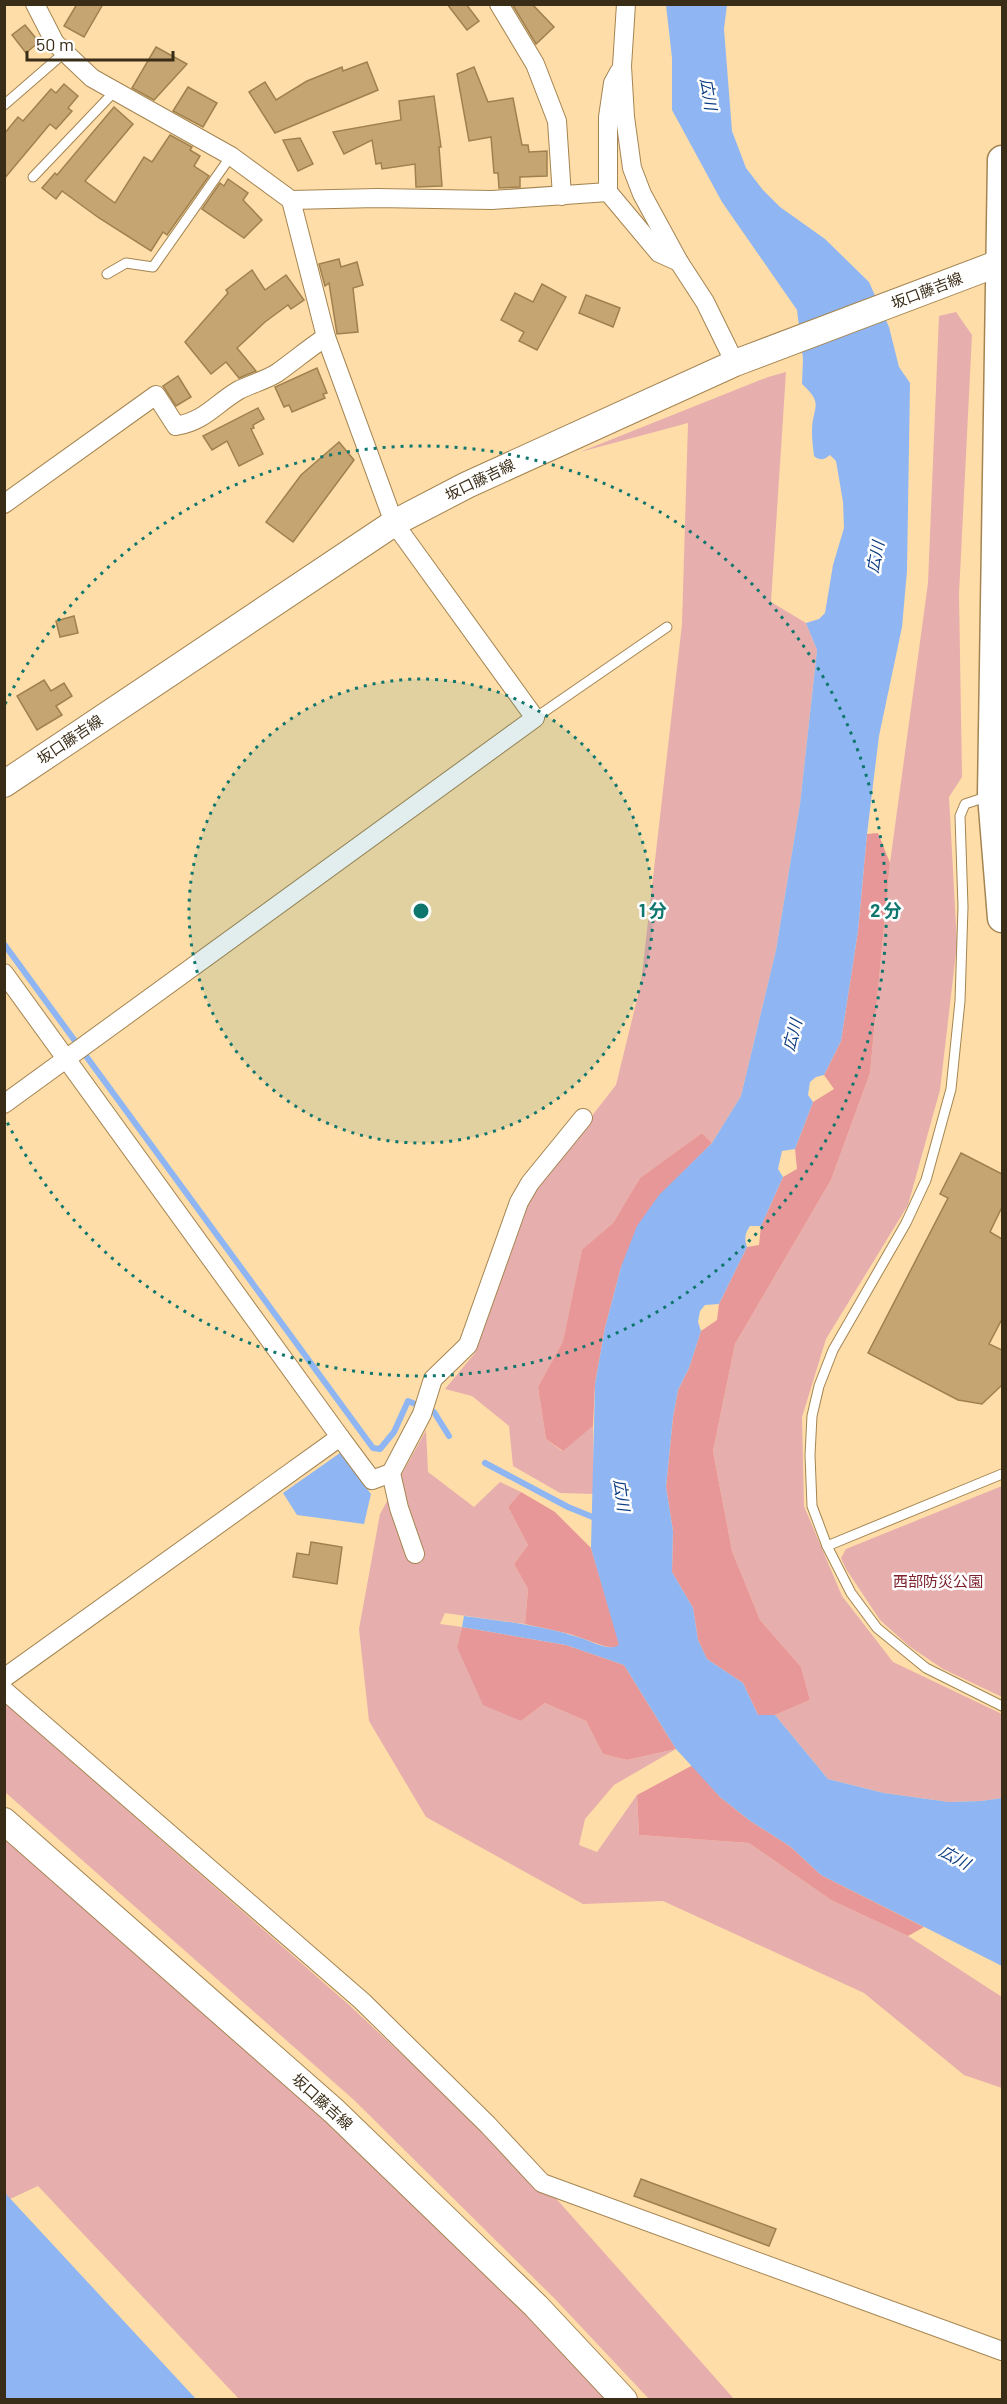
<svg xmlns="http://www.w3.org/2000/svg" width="1007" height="2404" font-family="Barlow,'Noto Sans JP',sans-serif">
  <rect width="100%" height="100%" fill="#fedda8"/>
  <g fill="#e7aeae">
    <path d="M 956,312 L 972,335 L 959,594 L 962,777 L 949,797 L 957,944 L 940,1090 L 908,1205 L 826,1339 L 802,1417 L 804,1506 L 842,1596 L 893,1662 L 1002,1714 L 1002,1798 L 981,1801 L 949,1802 L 884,1793 L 828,1779 L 775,1715 L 810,1700 L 801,1667 L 760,1620 L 732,1551 L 713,1451 L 735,1344 L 831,1180 L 870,1073 L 890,863 L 928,583 L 939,316 Z"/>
    <path d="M 786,372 L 771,602 L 806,623 L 817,650 L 800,804 L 776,950 L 741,1096 L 712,1143 L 702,1133 L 640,1178 L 613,1223 L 582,1251 L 563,1341 L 538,1387 L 546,1439 L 562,1451 L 593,1426 L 594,1494 L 560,1493 L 513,1466 L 509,1426 L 472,1396 L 445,1389 L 475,1353 L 528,1198 L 616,1085 L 641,983 L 682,624 L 688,423 L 580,452 L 768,377 Z"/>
    <path d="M 426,1430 L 428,1472 L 474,1507 L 500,1482 L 521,1492 L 508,1507 L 528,1545 L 514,1564 L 528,1589 L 525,1624 L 445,1613 L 440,1624 L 462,1627 L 457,1647 L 521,1721 L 545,1703 L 586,1721 L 603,1754 L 627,1760 L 676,1749 L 614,1785 L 585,1819 L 579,1845 L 597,1852 L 637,1795 L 639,1835 L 749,1843 L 831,1900 L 908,1936 L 1002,1997 L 1002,2088 L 964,2075 L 864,1993 L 663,1901 L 583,1904 L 426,1817 L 369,1721 L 359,1629 L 380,1514 Z"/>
    <path d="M 1002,1486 L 1002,1697 L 943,1669 L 909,1646 L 880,1620 L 846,1569 L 841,1558 L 846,1549 Z"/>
    <path d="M 5,1703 L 348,2004 L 553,2195 L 734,2399 L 649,2399 L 555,2299 L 354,2100 L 5,1792 Z"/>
    <path d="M 5,1837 C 211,2019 421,2197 608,2399 L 239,2399 L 38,2186 L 10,2199 L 5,2193 Z"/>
  </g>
  <g fill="#e79798">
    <path d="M 878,833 L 890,863 L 870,1073 L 831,1180 L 735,1344 L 713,1451 L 732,1551 L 760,1620 L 801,1667 L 810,1700 L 775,1715 L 758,1715 L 743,1683 L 707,1659 L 698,1640 L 693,1608 L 672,1572 L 673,1531 L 666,1487 L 673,1417 L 678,1390 L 689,1368 L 701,1331 L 717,1320 L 719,1304 L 747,1247 L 759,1245 L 761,1226 L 783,1177 L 797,1169 L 795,1149 L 813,1102 L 834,1089 L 824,1075 L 841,1041 L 858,931 L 867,834 Z"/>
    <path d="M 702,1133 L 712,1143 L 660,1195 L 621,1267 L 605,1328 L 595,1384 L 593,1426 L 563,1451 L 546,1439 L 538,1387 L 563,1341 L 582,1250 L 613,1223 L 640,1178 Z"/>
    <path d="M 521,1492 L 555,1512 L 591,1548 L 620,1645 L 614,1648 L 604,1646 L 570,1634 L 525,1624 L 528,1589 L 514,1564 L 528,1545 L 508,1507 Z"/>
    <path d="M 462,1627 L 566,1645 L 624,1665 L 676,1749 L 627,1760 L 603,1754 L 586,1721 L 545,1703 L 521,1721 L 483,1705 L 457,1647 Z"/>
    <path d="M 693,1765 L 720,1797 L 749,1820 L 791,1847 L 821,1875 L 924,1927 L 908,1936 L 831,1900 L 749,1843 L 639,1835 L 637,1795 Z"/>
  </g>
  <g fill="#8fb6f2">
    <path d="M 666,5 L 727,5 L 724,29 L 732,131 L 746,168 L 763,190 L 780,207 L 825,239 L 869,282 L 889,327 L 899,367 L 910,383 L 907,571 L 902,627 L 879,736 L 867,834 L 858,931 L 841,1041 L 824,1075 L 816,1077 L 810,1082 L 808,1095 L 813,1102 L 795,1149 L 782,1151 L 778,1169 L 783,1177 L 761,1226 L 750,1226 C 745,1233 744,1239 747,1247 L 719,1304 L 705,1305 L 700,1311 L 698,1322 L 701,1331 L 689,1368 L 678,1390 L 673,1417 L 666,1487 L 673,1531 L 672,1572 L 693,1608 L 698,1640 L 707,1659 L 743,1683 L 758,1715 L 775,1715 L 828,1779 L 884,1793 L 949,1802 L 981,1801 L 1002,1798 L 1002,1966 L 821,1875 L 791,1847 L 749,1820 L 720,1797 L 676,1749 L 624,1665 L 566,1645 L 462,1627 L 464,1616 C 504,1621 545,1626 584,1639 C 595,1643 609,1651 619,1645 L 591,1548 L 595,1384 L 605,1328 L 621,1267 L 637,1226 L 659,1195 L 712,1143 L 741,1096 L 776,950 L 800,804 L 817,650 L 806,623 L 819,619 L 825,613 L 833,565 L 844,528 L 843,502 L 836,461 L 830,455 C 824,460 820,461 814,456 C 813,448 812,440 812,432 C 812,406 825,405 802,384 L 803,359 L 797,310 L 722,202 L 672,110 L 672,58 Z"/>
    <path d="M 340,1453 L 371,1494 L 364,1524 L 297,1515 L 283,1493 Z"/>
    <path d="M 4,2193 L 5,2193 L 196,2399 L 5,2399 Z"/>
  </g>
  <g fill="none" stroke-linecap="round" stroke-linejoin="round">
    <g stroke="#8fb6f2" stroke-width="6">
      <path d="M 4,944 L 373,1448 L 380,1449 L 394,1432 L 408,1401 L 434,1412 L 449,1436"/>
      <path d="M 485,1463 L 568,1507 L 600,1520"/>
    </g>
  </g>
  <g fill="#c5a572" stroke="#a0814e" stroke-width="1.5">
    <path d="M 77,4 L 103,4 L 84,37 L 64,26 Z"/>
    <path d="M 447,4 L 466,4 L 479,21 L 467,30 Z"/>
    <path d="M 512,4 L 532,4 L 554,27 L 536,44 Z"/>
    <path d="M 25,25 L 39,42 L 26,53 L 12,35 Z"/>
    <path d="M 156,47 L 187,64 L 154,100 L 132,88 Z"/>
    <path d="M 367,62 L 378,90 L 275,133 L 249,92 L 265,82 L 276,100 L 307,81 L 342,67 L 343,71 Z"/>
    <path d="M 474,67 L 488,102 L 513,98 L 522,145 L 528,145 L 529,152 L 547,151 L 547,176 L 520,177 L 520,187 L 499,188 L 498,173 L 494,173 L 491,137 L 469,141 L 457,74 Z"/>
    <path d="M 64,84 L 78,96 L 68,108 L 72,111 L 56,129 L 50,124 L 4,179 L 4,134 L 18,117 L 23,121 L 51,89 L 56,93 Z"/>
    <path d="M 188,87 L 217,103 L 203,127 L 173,111 Z"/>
    <path d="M 434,96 L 441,147 L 439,147 L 442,186 L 416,187 L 415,164 L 382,169 L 381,163 L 376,164 L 372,140 L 344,154 L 333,132 L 401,120 L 399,101 Z"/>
    <path d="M 114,107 L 133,124 L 85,181 L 115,203 L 144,157 L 152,162 L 170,135 L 192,147 L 190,150 L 200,156 L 194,166 L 209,176 L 167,235 L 163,232 L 151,251 L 99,218 L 62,191 L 56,199 L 42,188 L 55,173 L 57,175 Z"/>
    <path d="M 300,138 L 313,164 L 298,171 L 283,140 Z"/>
    <path d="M 228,179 L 248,193 L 243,200 L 262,220 L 244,238 L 202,209 L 220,183 L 224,186 Z"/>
    <path d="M 339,259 L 341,267 L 357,262 L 363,285 L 353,288 L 358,332 L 337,334 L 329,283 L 325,286 L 319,264 Z"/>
    <path d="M 252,270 L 265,290 L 286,275 L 304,300 L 291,309 L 288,305 L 265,322 L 237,348 L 256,371 L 239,378 L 226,362 L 211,374 L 185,342 L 228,293 L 226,290 Z"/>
    <path d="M 542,284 L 566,297 L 537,350 L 519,341 L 524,332 L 501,320 L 515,293 L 533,302 Z"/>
    <path d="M 586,295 L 620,308 L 613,327 L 579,313 Z"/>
    <path d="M 317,368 L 327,393 L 323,394 L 325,398 L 292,412 L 289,405 L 284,407 L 275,387 Z"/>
    <path d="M 178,376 L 191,397 L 176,406 L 163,386 Z"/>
    <path d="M 258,408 L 264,419 L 253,425 L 254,428 L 251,429 L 263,454 L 239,466 L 227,441 L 212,450 L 203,436 Z"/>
    <path d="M 339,442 L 354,460 L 293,542 L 266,522 L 301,475 Z"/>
    <path d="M 74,616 L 78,633 L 60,637 L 56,621 Z"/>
    <path d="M 44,680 L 51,691 L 64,683 L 72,696 L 56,706 L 62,715 L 37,730 L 17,696 Z"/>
    <path d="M 961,1153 L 1002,1174 L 1002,1207 L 990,1232 L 1002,1239 L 1002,1319 L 989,1344 L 1002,1350 L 1002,1385 L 982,1404 L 958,1400 L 868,1353 L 948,1198 L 940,1194 Z"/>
    <path d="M 311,1542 L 342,1547 L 337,1584 L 293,1577 L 297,1553 L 309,1555 Z"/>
    <path d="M 641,2179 L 776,2229 L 769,2246 L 634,2196 Z"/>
  </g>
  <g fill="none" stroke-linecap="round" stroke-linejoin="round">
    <defs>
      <g id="service">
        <path d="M 4,105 L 64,53"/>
        <path d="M 33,177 L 114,92"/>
        <path d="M 107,274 L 126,263 L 153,267 L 231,156"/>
        <path d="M 535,718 L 667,627"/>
        <path d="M 989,796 L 965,804 L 960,816 L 963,907 L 960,1001 L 951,1089 L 926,1180 L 906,1223 L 833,1350 L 819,1386 L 812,1416 L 810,1455 L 812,1506 L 827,1546 L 851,1593 L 877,1628 L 926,1668 L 1002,1706"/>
        <path d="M 827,1546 L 1002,1474"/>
      </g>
      <g id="minor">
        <path d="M 499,4 L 535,64 L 557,121 L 562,196"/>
        <path d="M 626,4 L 622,66 L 625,117 L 632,168 L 642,194 L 679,262 L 705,302 L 735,363"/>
        <path d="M 619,72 L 613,83 L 608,117 L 608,192 L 659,253 L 679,262"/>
        <path d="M 291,200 L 377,198 L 492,200 L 608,192"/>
        <path d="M 4,504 L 156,395 L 176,426 C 205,421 215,404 239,390 C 251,384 266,380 277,373 C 294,361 309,348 326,337"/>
        <path d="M 4,973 L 340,1437 L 4,1678"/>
        <path d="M 4,1104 L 535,718 L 394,523 L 326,337 L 291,200 L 231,156 L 92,78 L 55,43 L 35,4"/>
        <path d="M 340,1437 L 372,1480 L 391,1473"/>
        <path d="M 415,1554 L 399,1508 L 391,1473 L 422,1414 L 433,1379 L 468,1345 L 519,1202 L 530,1183 L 583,1118"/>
        <path d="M 4,1690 L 362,2001 L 488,2125 L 542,2183 L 1002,2351"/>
      </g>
      <g id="secondary">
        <path d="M 4,784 L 394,523 L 467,485 L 735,363 L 1002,262"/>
        <path d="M 4,1821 L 334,2111 L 536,2306 L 624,2400"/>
      </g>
      <path id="primary" d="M 1002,160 L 992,795 L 1002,918"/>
    </defs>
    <use href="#service" stroke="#a48552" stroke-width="11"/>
    <use href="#minor" stroke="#a48552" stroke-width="20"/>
    <use href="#secondary" stroke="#a48552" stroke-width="28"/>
    <use href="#primary" stroke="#a48552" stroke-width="31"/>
    <use href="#service" stroke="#fff" stroke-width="9"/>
    <use href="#minor" stroke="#fff" stroke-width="18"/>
    <use href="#secondary" stroke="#fff" stroke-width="26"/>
    <use href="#primary" stroke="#fff" stroke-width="28"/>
  </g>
  <circle cx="421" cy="911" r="232" fill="#0f766e" fill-opacity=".12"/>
  <g fill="none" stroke="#0f766e" stroke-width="3" stroke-dasharray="3 6">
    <circle cx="421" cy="911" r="232"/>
    <path d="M5 704A465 465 0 1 1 5 1118"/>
  </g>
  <g text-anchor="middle" stroke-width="5" stroke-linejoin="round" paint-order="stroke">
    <g font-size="15" fill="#3a2d18" stroke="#fff">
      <text transform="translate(927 291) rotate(-21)" y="5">坂口藤吉線</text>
      <text transform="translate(480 480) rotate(-26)" y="5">坂口藤吉線</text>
      <text transform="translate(70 740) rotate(-34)" y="5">坂口藤吉線</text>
      <text transform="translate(322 2102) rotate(42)" y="5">坂口藤吉線</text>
    </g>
    <g font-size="15" fill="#7d202b" stroke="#fff">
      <text x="938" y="1587">西部防災公園</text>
    </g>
    <g font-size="16" font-style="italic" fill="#0c3c81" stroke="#fff">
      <text transform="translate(709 94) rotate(81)" y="6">広川</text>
      <text transform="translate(875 557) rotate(-79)" y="6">広川</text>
      <text transform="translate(792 1035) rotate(-75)" y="6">広川</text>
      <text transform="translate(622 1495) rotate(82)" y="6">広川</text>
      <text transform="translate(955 1857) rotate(29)" y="6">広川</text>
    </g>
  </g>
  <circle cx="421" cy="911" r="9" fill="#0f766e" stroke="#fff" stroke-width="3"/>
  <g font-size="18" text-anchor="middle" font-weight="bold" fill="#0f766e" stroke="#fff" stroke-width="5" stroke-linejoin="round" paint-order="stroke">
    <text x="653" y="917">1 分</text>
    <text x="886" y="917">2 分</text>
  </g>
  <rect width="1007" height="2404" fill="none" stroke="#3a2d18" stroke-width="12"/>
  <path d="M27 51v9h146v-9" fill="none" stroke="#3a2d18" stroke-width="3"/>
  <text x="36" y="51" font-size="18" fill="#3a2d18" stroke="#ffffff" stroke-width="4.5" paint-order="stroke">50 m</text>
</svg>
